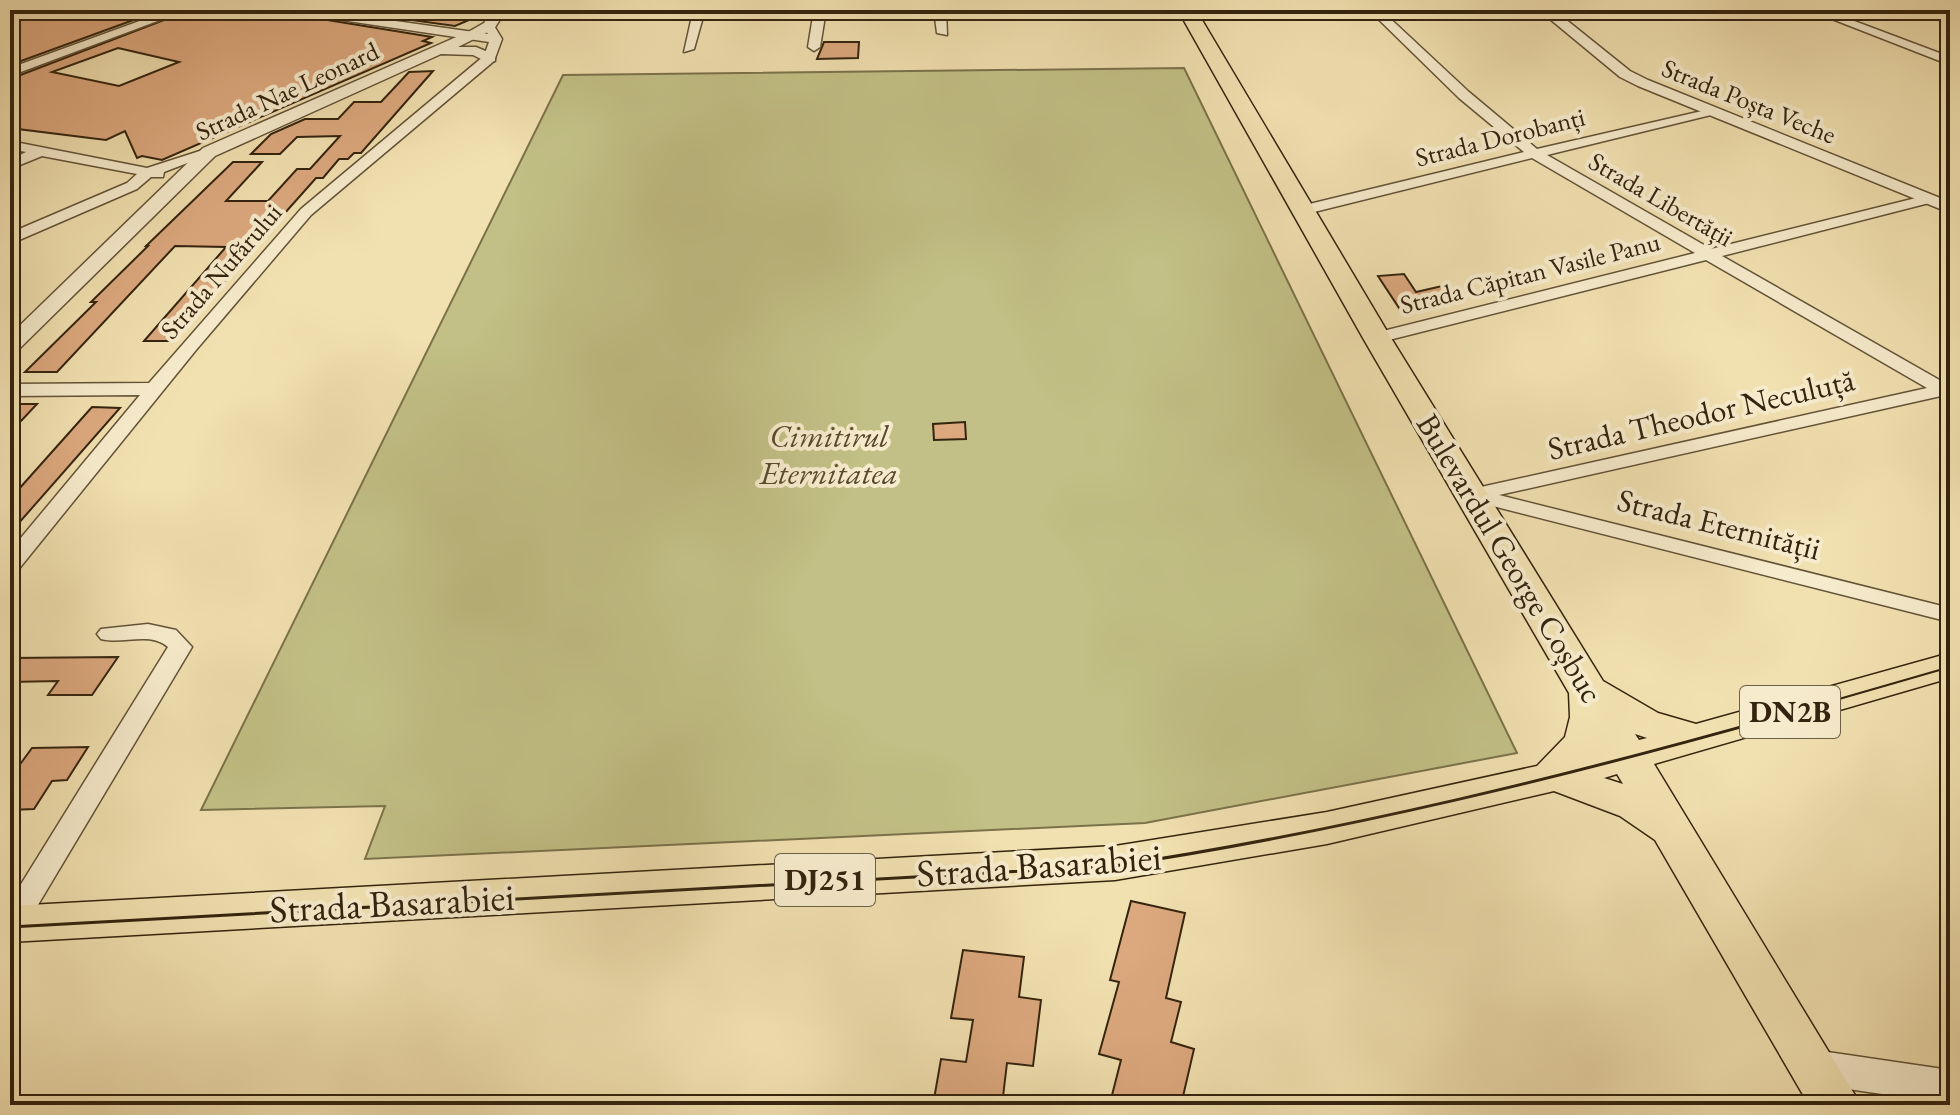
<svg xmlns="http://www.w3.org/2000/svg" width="1960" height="1115" font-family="'EB Garamond',serif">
  <rect width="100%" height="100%" fill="#f1e0b0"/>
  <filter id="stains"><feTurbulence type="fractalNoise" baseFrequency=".0025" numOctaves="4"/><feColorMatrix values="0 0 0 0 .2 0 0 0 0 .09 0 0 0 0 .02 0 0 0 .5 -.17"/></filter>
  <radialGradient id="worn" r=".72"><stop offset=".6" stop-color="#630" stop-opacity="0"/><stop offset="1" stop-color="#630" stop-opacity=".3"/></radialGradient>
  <path fill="#c2c086" stroke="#7b724a" stroke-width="2" d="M 1184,68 L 1517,753 L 1145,823 L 365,859 L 385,806 L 201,810 L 563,75 Z"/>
  <g fill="#dca87e" stroke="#34240f" stroke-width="2" fill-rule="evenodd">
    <path d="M 29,10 L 161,10 L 10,65 L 10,17 Z"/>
    <path d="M 190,10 L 266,10 L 432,37 L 423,41 L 431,43 L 162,160 L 142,156 L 137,158 L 125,131 L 106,140 L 10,128 L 10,79 ZM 118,48 L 179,62 L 119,86 L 52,72 Z"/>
    <path d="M 339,10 L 385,10 L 469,20 L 455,26 Z"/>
    <path d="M 824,42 L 859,42 L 858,58 L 817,59 Z"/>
    <path d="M 433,71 L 361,153 L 354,153 L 348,159 L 339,159 L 323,178 L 316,178 L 171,341 L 144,341 L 226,247 L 175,246 L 57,372 L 25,372 L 96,302 L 91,302 L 148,246 L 146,246 L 233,162 L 262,162 L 226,201 L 268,201 L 297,169 L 310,169 L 340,136 L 297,137 L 280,154 L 251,154 L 271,134 L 305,119 L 338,119 L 354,102 L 381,102 L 409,72 Z"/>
    <path d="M 1404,274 L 1416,292 L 1442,286 L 1460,301 L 1403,314 L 1378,276 Z"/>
    <path d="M 10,404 L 37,404 L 21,421 L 10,421 Z"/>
    <path d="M 92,407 L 120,408 L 10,533 L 10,499 Z"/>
    <path d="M 965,422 L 966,439 L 934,440 L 933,424 Z"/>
    <path d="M 118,657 L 92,695 L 48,695 L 58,681 L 10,682 L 10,658 Z"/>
    <path d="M 88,747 L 67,780 L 52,781 L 34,809 L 10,810 L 10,763 L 21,763 L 32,748 Z"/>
    <path d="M 1131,901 L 1185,913 L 1166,998 L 1181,1002 L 1171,1042 L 1194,1049 L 1181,1105 L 1132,1105 L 1111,1099 L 1121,1060 L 1099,1054 L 1119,982 L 1110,980 Z"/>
    <path d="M 963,950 L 1024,957 L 1019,997 L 1041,1000 L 1033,1066 L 1007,1063 L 1002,1105 L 933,1105 L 941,1059 L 966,1062 L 973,1020 L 951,1018 Z"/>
  </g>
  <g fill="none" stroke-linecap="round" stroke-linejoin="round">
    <defs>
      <g id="minor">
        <path d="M 10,10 L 19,10 L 10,14 Z"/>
        <path d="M 170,10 L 187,10 L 10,76 L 10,68 Z"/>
        <path d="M 288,10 L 317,10 L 488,34 L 483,26 L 489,23 L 493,24 L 502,39 L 494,61 L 311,215 L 196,350 L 18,570 L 10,572 L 10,551 L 140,395 L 10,396 L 10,384 L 149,383 L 301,209 L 484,56 L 489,42 L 294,13 Z"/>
        <path d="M 608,10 L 590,17 L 496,18 L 490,15 L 496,12 Z"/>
        <path d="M 698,10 L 711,10 L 703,17 L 694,49 L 684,52 L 692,16 Z"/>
        <path d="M 814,10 L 826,10 L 820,47 L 814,51 L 808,47 Z"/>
        <path d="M 934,10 L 946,10 L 947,35 L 937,33 Z"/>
        <path d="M 1369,10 L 1381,10 L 1469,92 L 1537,149 L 1715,108 L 1715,114 L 1547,155 L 1711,249 L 1928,195 L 1933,196 L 1933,202 L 1722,256 L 1950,386 L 1950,400 L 1941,396 L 1499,495 L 1950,608 L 1950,622 L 1465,499 L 1462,495 L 1472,489 L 1927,388 L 1706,260 L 1377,343 L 1371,342 L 1368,338 L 1371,334 L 1695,253 L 1532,158 L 1302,215 L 1297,213 L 1297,207 L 1524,152 L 1459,98 Z"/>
        <path d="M 1809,10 L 1825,10 L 1950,57 L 1950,65 Z"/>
        <path d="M 10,141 L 147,168 L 209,148 L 216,152 L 164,172 L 163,177 L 151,177 L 137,189 L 10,244 L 10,233 L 127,183 L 137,174 L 42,156 L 10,169 L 10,160 L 26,152 L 10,149 Z"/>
        <path d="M 148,624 L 176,630 L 192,647 L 20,935 L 10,939 L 10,902 L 168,647 C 149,631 123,645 101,639 L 97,634 L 101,629 Z"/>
      </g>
      <g id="tertiary">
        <path d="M 492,10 L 506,10 L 494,29 L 458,47 L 476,47 L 495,55 L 495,61 L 485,61 L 473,55 L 441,54 L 215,156 L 17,351 L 10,353 L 10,335 L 203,148 L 470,31 L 484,23 Z"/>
        <path d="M 1539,10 L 1554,10 L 1630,71 L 1648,80 L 1950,202 L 1950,213 L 1638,86 L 1620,77 Z"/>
        <path d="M 1814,1050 L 1950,1070 L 1950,1104 L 1814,1084 L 1801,1079 L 1795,1067 L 1801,1055 Z"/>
      </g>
      <path id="primary" d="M 1178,10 L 1196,10 L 1391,338 L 1603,681 L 1658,713 L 1696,724 L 1950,653 L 1950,678 L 1654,764 L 1861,1105 L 1809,1105 L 1655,840 L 1620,816 L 1554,791 L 1327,844 L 1115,880 L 10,942 L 10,906 L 1115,846 L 1327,812 L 1537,766 L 1565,737 L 1570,717 L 1569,693 L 1363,338 ZM 1635,734 L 1647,738 L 1639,740 ZM 1617,774 L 1623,784 L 1604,778 Z"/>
    </defs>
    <use href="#minor" stroke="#635337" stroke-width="3"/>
    <use href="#tertiary" stroke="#635337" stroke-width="3"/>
    <use href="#primary" stroke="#34240f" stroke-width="3"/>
    <use href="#minor" fill="#f6ebcc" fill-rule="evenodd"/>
    <use href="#tertiary" fill="#f6ebcc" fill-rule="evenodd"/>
    <use href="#primary" fill="#f1e0b0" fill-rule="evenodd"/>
    <path stroke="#34240f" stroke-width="2" d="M 1787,714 L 1950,667"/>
    <path stroke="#34240f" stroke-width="3" d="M 10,927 L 1114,866 C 1345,831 1569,776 1794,712"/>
  </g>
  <g text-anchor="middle" stroke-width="8" stroke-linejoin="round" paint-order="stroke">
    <g font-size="26" fill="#34240f" stroke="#f6ebcc">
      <text transform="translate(287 91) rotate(-25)" y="9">Strada Nae Leonard</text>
      <text transform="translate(1749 101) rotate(22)" y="9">Strada Poșta Veche</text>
      <text transform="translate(1500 137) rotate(-14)" y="9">Strada Dorobanți</text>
      <text transform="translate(1661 199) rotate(30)" y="9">Strada Libertății</text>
      <text transform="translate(221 271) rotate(-49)" y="9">Strada Nufărului</text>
      <text transform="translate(1530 273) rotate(-14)" y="9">Strada Căpitan Vasile Panu</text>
    </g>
    <g fill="#f6ebcc" stroke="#6e6048" stroke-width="2">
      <rect x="1740" y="686" width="100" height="52" rx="6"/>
      <rect x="775" y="854" width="100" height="52" rx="6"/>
    </g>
    <g font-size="30" font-weight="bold" fill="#34240f">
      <text x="1790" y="722">DN2B</text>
      <text x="825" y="890">DJ251</text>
    </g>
    <g font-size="32" fill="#34240f" stroke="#f6ebcc">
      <text transform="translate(1701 414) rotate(-13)" y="11">Strada Theodor Neculuță</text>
      <text transform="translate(1719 524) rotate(14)" y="11">Strada Eternității</text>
      <text transform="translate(1510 558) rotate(59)" y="11">Bulevardul George Coșbuc</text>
    </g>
    <g font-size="32" font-style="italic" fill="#584b2d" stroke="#f6ebcc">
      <text x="829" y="447">Cimitirul<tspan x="829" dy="37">Eternitatea</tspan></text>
    </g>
    <g font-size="38" fill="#34240f" stroke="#f6ebcc">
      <text transform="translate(1039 865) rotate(-4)" y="13">Strada Basarabiei</text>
      <text transform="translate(392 903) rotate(-3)" y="13">Strada Basarabiei</text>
    </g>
  </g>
  <rect width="1960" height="1115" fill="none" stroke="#f1e0b0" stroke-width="40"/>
  <rect x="12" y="12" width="1936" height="1091" fill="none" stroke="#34240f" stroke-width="4"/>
  <rect x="20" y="20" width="1920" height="1075" fill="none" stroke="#34240f" stroke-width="2"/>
  <rect width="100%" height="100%" filter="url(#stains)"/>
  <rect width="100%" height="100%" fill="url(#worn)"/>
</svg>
